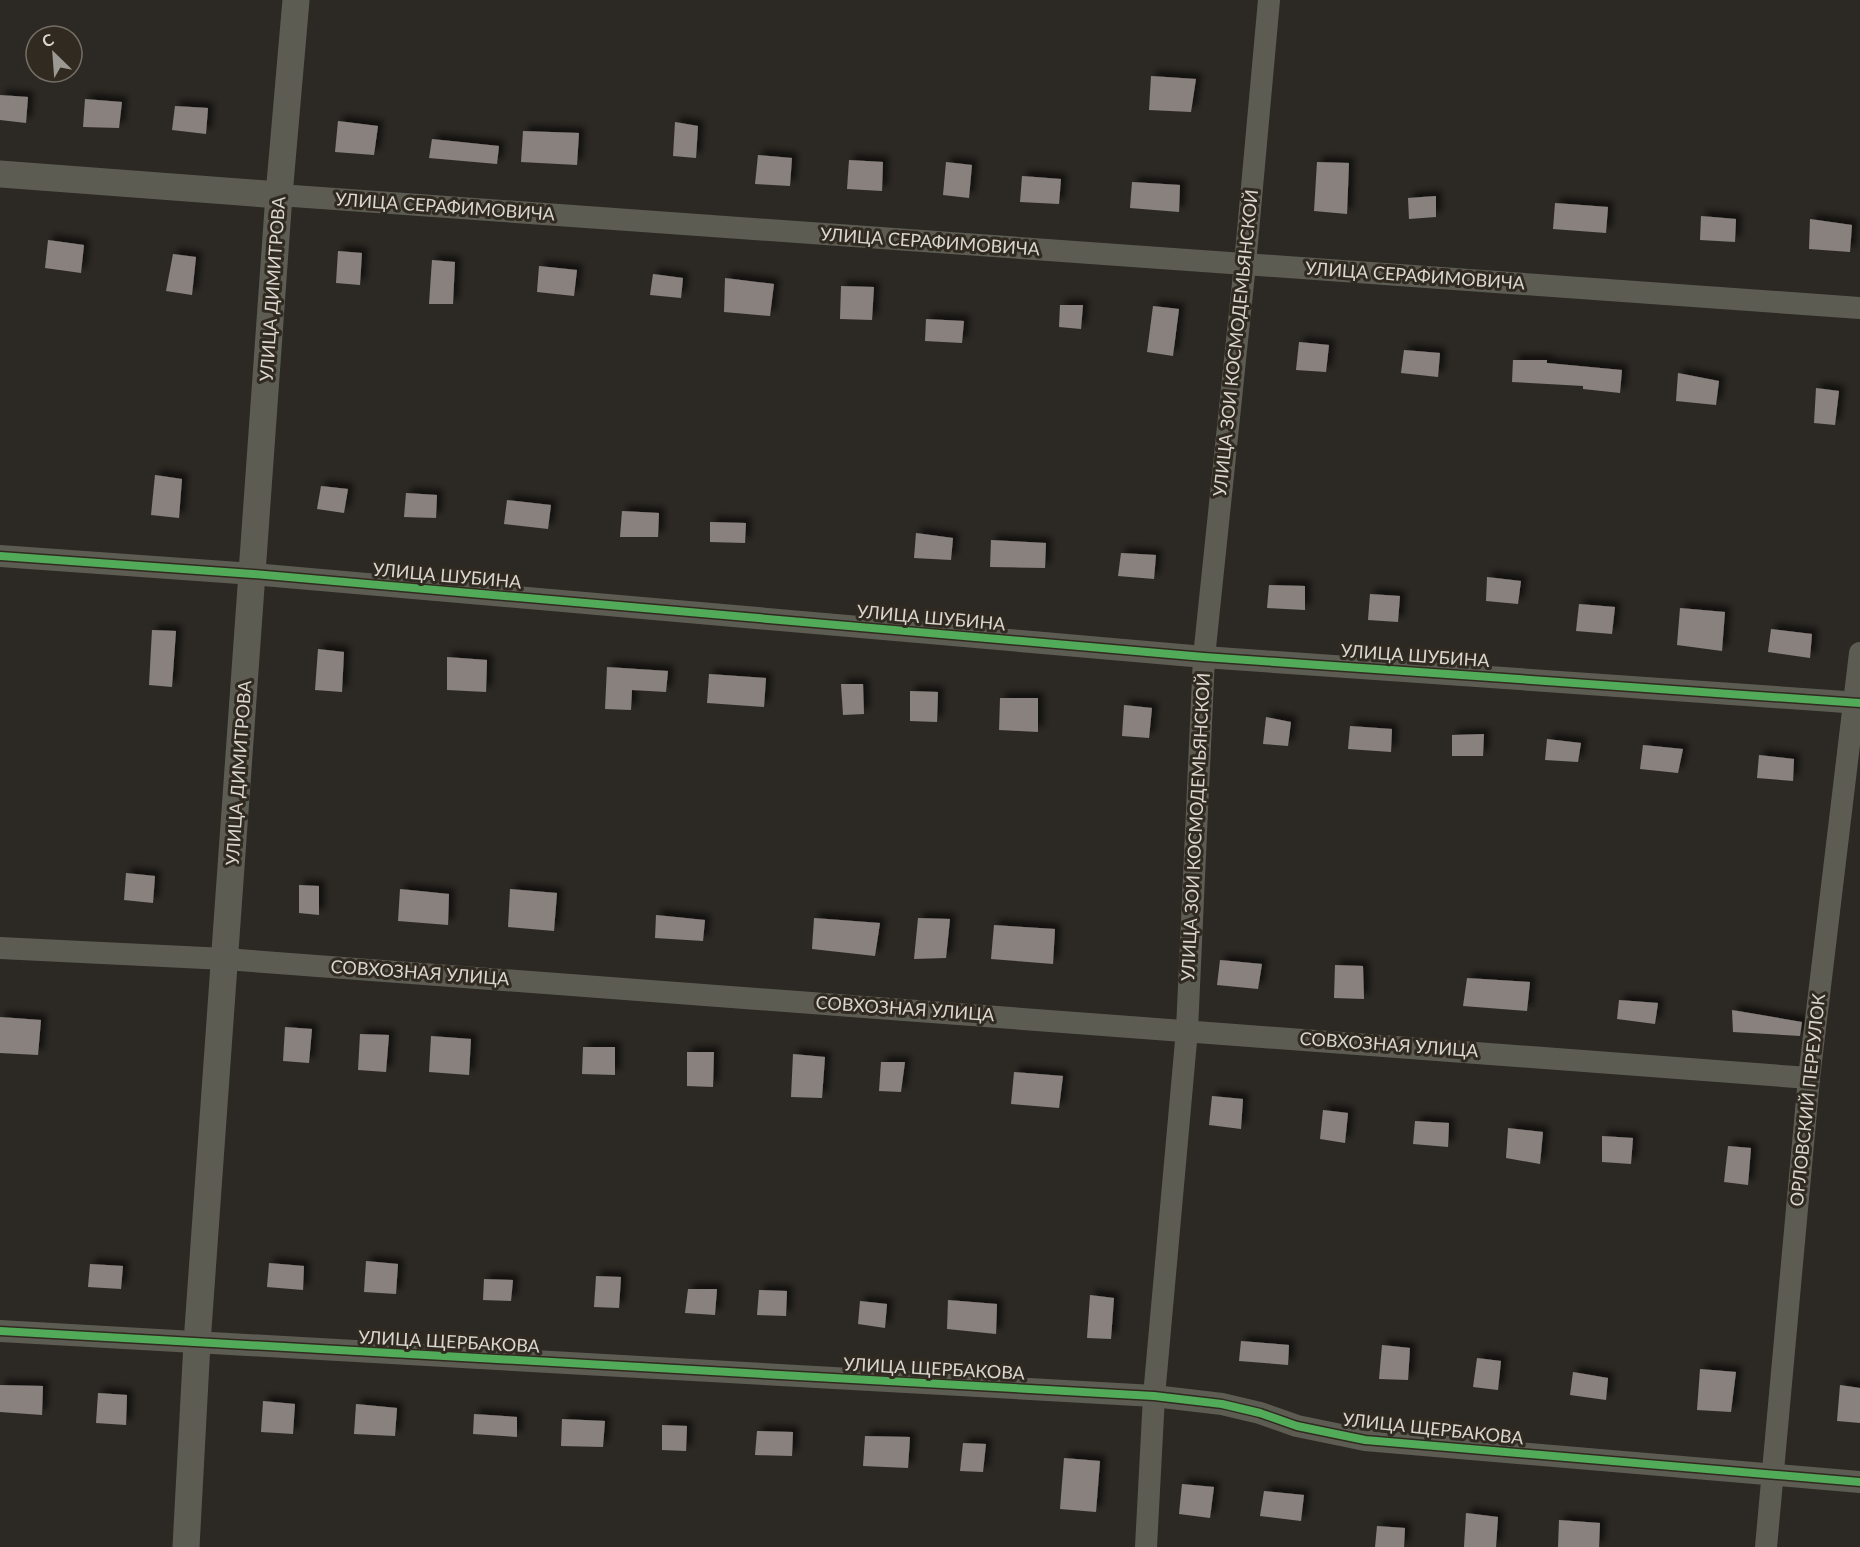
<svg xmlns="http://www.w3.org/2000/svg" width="1860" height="1547" font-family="Lato,sans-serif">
  <defs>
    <filter id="shadow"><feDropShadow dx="5.5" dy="-5.5" stdDeviation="3" flood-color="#0009"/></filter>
  </defs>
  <rect width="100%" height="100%" fill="#2c2924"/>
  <g fill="#89817d" filter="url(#shadow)">
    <path d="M 1151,76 L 1196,79 L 1191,112 L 1149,110 Z"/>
    <path d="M 0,95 L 28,97 L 26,123 L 0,120 Z"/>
    <path d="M 85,99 L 122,102 L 119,128 L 83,127 Z"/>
    <path d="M 175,106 L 208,108 L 206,134 L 172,130 Z"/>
    <path d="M 338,121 L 378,126 L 374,155 L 335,152 Z"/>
    <path d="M 675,122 L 698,126 L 696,158 L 673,156 Z"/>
    <path d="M 523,131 L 579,133 L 577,165 L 521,162 Z"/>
    <path d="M 432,139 L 499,146 L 497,164 L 429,158 Z"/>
    <path d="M 758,155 L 792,158 L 790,186 L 755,184 Z"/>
    <path d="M 849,160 L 883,162 L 882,191 L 847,189 Z"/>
    <path d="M 946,162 L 972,165 L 969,198 L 943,195 Z"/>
    <path d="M 1317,162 L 1349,163 L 1347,214 L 1314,211 Z"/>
    <path d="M 1022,176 L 1061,179 L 1059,204 L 1020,202 Z"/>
    <path d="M 1132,182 L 1180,185 L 1179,212 L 1130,208 Z"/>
    <path d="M 1436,196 L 1436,217 L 1409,219 L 1408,198 Z"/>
    <path d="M 1555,203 L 1608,207 L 1606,233 L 1553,229 Z"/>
    <path d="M 1701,216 L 1736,219 L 1735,242 L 1700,240 Z"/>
    <path d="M 1810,219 L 1852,225 L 1850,252 L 1809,249 Z"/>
    <path d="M 48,240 L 84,245 L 81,273 L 45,268 Z"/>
    <path d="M 338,251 L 362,253 L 360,285 L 336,283 Z"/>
    <path d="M 173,254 L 196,257 L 192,295 L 166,291 Z"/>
    <path d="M 432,260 L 455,262 L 453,304 L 429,304 Z"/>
    <path d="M 539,266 L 577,270 L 574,296 L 537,292 Z"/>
    <path d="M 653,274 L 683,278 L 681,298 L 650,295 Z"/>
    <path d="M 725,278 L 774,284 L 770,316 L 724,312 Z"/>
    <path d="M 841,286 L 874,287 L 872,320 L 840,319 Z"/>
    <path d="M 1060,305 L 1083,305 L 1081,329 L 1059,327 Z"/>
    <path d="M 1153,306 L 1179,309 L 1173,356 L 1147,352 Z"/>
    <path d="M 926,319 L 964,321 L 962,343 L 925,341 Z"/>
    <path d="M 1299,342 L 1329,345 L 1326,372 L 1296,370 Z"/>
    <path d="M 1404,350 L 1440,353 L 1438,377 L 1401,373 Z"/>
    <path d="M 1513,360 L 1547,360 L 1547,363 L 1622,370 L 1620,393 L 1583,389 L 1583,386 L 1512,382 Z"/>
    <path d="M 1678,373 L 1719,381 L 1716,405 L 1676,401 Z"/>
    <path d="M 1816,388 L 1839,391 L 1835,425 L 1814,423 Z"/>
    <path d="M 155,475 L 182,479 L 179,518 L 151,515 Z"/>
    <path d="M 321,486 L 348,489 L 344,513 L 317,509 Z"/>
    <path d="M 406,493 L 437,495 L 436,518 L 404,517 Z"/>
    <path d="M 507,500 L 551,505 L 548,529 L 504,524 Z"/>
    <path d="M 622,511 L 659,513 L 658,537 L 620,537 Z"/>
    <path d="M 710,522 L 746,523 L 745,543 L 710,542 Z"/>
    <path d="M 916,533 L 953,538 L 951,560 L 914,558 Z"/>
    <path d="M 991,540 L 1046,543 L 1045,568 L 990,567 Z"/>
    <path d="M 1121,553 L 1156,555 L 1154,579 L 1118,576 Z"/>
    <path d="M 1487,577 L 1521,581 L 1518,604 L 1486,601 Z"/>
    <path d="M 1269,585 L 1305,586 L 1305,610 L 1267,608 Z"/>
    <path d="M 1370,594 L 1400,596 L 1398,622 L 1368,620 Z"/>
    <path d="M 1579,604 L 1615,607 L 1612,634 L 1576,631 Z"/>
    <path d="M 1680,608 L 1725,612 L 1722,651 L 1677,645 Z"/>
    <path d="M 1771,629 L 1812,634 L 1810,658 L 1768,652 Z"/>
    <path d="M 152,630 L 176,631 L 172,687 L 149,685 Z"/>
    <path d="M 318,649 L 344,652 L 342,692 L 315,690 Z"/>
    <path d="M 447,657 L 487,660 L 486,692 L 447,690 Z"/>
    <path d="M 607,667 L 668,671 L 666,692 L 632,690 L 631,710 L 605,709 Z"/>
    <path d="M 709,674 L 766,678 L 764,707 L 707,703 Z"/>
    <path d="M 841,684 L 863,684 L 864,714 L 843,715 Z"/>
    <path d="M 910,691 L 938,692 L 937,722 L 910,721 Z"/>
    <path d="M 1000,698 L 1038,698 L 1038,732 L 999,730 Z"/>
    <path d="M 1124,705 L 1152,708 L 1149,738 L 1122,736 Z"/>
    <path d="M 1266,717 L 1291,722 L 1288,746 L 1263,744 Z"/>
    <path d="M 1350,726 L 1392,729 L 1391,752 L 1348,749 Z"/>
    <path d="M 1484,734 L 1483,756 L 1452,756 L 1452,735 Z"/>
    <path d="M 1547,739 L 1581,743 L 1578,762 L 1545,760 Z"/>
    <path d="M 1643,745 L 1683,749 L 1678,773 L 1640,769 Z"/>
    <path d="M 1759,755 L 1794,759 L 1793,781 L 1757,778 Z"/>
    <path d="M 126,873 L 155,876 L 153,903 L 124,900 Z"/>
    <path d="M 299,885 L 319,886 L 319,915 L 299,913 Z"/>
    <path d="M 400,889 L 449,894 L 448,925 L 398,921 Z"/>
    <path d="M 510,889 L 557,893 L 554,931 L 508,927 Z"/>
    <path d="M 656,915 L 705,920 L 703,941 L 655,938 Z"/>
    <path d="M 814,918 L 880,923 L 875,956 L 812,949 Z"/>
    <path d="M 918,918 L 950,919 L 946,958 L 914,959 Z"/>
    <path d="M 994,925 L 1055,929 L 1053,964 L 991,959 Z"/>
    <path d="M 1220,960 L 1262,964 L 1258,989 L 1217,985 Z"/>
    <path d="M 1335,965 L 1363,966 L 1364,999 L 1334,998 Z"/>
    <path d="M 1467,978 L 1530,982 L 1527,1011 L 1463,1006 Z"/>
    <path d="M 1619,1000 L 1658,1003 L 1655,1024 L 1617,1019 Z"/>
    <path d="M 1732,1010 L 1802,1022 L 1800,1036 L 1733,1032 Z"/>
    <path d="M 0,1017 L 41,1020 L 38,1055 L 0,1053 Z"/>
    <path d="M 285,1027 L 312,1029 L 309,1063 L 283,1061 Z"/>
    <path d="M 360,1034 L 389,1035 L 386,1072 L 358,1070 Z"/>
    <path d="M 431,1036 L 471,1039 L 469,1075 L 429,1072 Z"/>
    <path d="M 583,1047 L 615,1047 L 615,1075 L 582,1074 Z"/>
    <path d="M 687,1052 L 714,1052 L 713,1087 L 687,1086 Z"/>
    <path d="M 793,1054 L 825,1057 L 822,1098 L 791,1097 Z"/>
    <path d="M 881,1062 L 905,1062 L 901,1092 L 879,1091 Z"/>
    <path d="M 1014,1072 L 1063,1076 L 1059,1108 L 1011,1104 Z"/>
    <path d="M 1212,1096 L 1243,1099 L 1241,1129 L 1209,1125 Z"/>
    <path d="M 1323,1110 L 1348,1113 L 1345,1143 L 1320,1139 Z"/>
    <path d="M 1415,1121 L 1449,1123 L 1448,1147 L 1413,1144 Z"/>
    <path d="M 1508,1128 L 1543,1132 L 1540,1164 L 1506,1158 Z"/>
    <path d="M 1602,1136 L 1633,1138 L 1631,1164 L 1602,1162 Z"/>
    <path d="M 1728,1146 L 1751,1148 L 1748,1185 L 1724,1182 Z"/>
    <path d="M 366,1261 L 398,1264 L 396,1294 L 364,1292 Z"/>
    <path d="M 269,1263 L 304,1266 L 303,1290 L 267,1287 Z"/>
    <path d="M 90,1264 L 123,1266 L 121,1289 L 88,1287 Z"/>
    <path d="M 596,1276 L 621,1277 L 619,1308 L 594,1307 Z"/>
    <path d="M 484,1279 L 513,1280 L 511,1301 L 483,1300 Z"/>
    <path d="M 688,1289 L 717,1289 L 715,1315 L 685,1313 Z"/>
    <path d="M 759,1290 L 787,1291 L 786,1316 L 757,1315 Z"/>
    <path d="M 1090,1295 L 1114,1298 L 1111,1339 L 1087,1338 Z"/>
    <path d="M 948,1300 L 997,1304 L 996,1334 L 947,1329 Z"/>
    <path d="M 860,1301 L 887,1304 L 885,1328 L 858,1324 Z"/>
    <path d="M 1241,1341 L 1289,1345 L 1288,1365 L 1239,1361 Z"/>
    <path d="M 1382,1345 L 1410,1348 L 1408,1380 L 1379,1379 Z"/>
    <path d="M 1477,1358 L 1501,1361 L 1498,1390 L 1473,1387 Z"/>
    <path d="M 1700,1369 L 1736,1372 L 1731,1412 L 1697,1410 Z"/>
    <path d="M 1573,1372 L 1608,1378 L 1606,1400 L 1570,1395 Z"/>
    <path d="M 0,1385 L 43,1386 L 42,1415 L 0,1412 Z"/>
    <path d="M 1840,1385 L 1860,1388 L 1860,1423 L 1837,1421 Z"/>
    <path d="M 98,1393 L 127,1395 L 126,1425 L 96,1423 Z"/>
    <path d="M 263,1401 L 295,1404 L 293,1434 L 261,1432 Z"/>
    <path d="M 356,1404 L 397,1408 L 395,1436 L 354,1434 Z"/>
    <path d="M 474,1414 L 517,1417 L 517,1437 L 473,1434 Z"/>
    <path d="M 562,1419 L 605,1421 L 603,1447 L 561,1446 Z"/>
    <path d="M 662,1425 L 687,1426 L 686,1451 L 662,1450 Z"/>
    <path d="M 757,1431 L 793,1432 L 792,1456 L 755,1455 Z"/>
    <path d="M 865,1436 L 910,1437 L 908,1468 L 863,1466 Z"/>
    <path d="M 963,1443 L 986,1444 L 983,1472 L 960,1471 Z"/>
    <path d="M 1064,1458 L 1100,1461 L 1096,1512 L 1060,1509 Z"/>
    <path d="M 1182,1484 L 1214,1487 L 1210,1518 L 1179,1514 Z"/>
    <path d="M 1264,1491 L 1304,1495 L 1301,1521 L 1260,1516 Z"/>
    <path d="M 1466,1513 L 1498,1517 L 1496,1547 L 1464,1547 Z"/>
    <path d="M 1559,1520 L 1600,1523 L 1599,1547 L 1558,1547 Z"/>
    <path d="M 1377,1526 L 1405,1528 L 1404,1547 L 1375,1547 Z"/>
  </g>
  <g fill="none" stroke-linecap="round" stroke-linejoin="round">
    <g stroke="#5d5c53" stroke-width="22">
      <path d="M 279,195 L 1860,308"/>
      <path d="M 0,556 L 253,574 L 1204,657 L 1860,703"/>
      <path d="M 0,948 L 225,959 L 1809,1078"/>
      <path d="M 0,1331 L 1154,1396 L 1222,1404 L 1260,1413 L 1297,1426 L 1365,1440 L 1860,1482"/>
      <path d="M 1146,1547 L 1154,1396 L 1187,1030 L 1204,657 L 1245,264 L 1269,0"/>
      <path d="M 1766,1547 L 1809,1078 L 1860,653"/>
    </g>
    <g stroke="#5d5c53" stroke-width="27">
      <path d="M 0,174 L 279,195"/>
      <path d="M 186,1547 L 197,1343 L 279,195 L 296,0"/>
    </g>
    <defs>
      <g id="cycleway">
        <path d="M 0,556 L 253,574 L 1204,657 L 1860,703"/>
        <path d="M 0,1331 L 1154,1396 L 1222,1404 L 1260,1413 L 1297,1426 L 1365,1440 L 1860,1482"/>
      </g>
    </defs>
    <use href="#cycleway" stroke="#302a21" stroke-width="11"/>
    <use href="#cycleway" stroke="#51ab58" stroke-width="8"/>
  </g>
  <g text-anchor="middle" stroke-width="6" stroke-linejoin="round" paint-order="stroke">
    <g font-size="18" fill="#d9d5cf" stroke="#302a21">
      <text transform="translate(445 207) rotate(4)" y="6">УЛИЦА СЕРАФИМОВИЧА</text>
      <text transform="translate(930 242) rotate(4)" y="6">УЛИЦА СЕРАФИМОВИЧА</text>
      <text transform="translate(1415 276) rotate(4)" y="6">УЛИЦА СЕРАФИМОВИЧА</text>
      <text transform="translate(273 289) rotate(-86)" y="6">УЛИЦА ДИМИТРОВА</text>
      <text transform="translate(1236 343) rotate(-84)" y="6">УЛИЦА ЗОИ КОСМОДЕМЬЯНСКОЙ</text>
      <text transform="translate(447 576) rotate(5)" y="6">УЛИЦА ШУБИНА</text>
      <text transform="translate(931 618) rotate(5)" y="6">УЛИЦА ШУБИНА</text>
      <text transform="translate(1415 656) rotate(4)" y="6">УЛИЦА ШУБИНА</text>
      <text transform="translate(239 773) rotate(-86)" y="6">УЛИЦА ДИМИТРОВА</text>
      <text transform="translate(1196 827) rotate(-87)" y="6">УЛИЦА ЗОИ КОСМОДЕМЬЯНСКОЙ</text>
      <text transform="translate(420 973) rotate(4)" y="6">СОВХОЗНАЯ УЛИЦА</text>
      <text transform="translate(905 1009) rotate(4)" y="6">СОВХОЗНАЯ УЛИЦА</text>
      <text transform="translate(1389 1045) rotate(4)" y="6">СОВХОЗНАЯ УЛИЦА</text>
      <text transform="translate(1808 1100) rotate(-84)" y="6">ОРЛОВСКИЙ ПЕРЕУЛОК</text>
      <text transform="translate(449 1342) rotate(3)" y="6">УЛИЦА ЩЕРБАКОВА</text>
      <text transform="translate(934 1369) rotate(3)" y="6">УЛИЦА ЩЕРБАКОВА</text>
      <text transform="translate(1433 1429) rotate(6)" y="6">УЛИЦА ЩЕРБАКОВА</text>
    </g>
  </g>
  <g transform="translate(54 54) rotate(335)"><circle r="28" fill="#302a21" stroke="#746e67" stroke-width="1.5"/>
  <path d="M0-4.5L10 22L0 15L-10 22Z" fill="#9c9993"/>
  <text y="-9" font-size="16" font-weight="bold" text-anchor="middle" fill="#d9d5cf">С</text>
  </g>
</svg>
